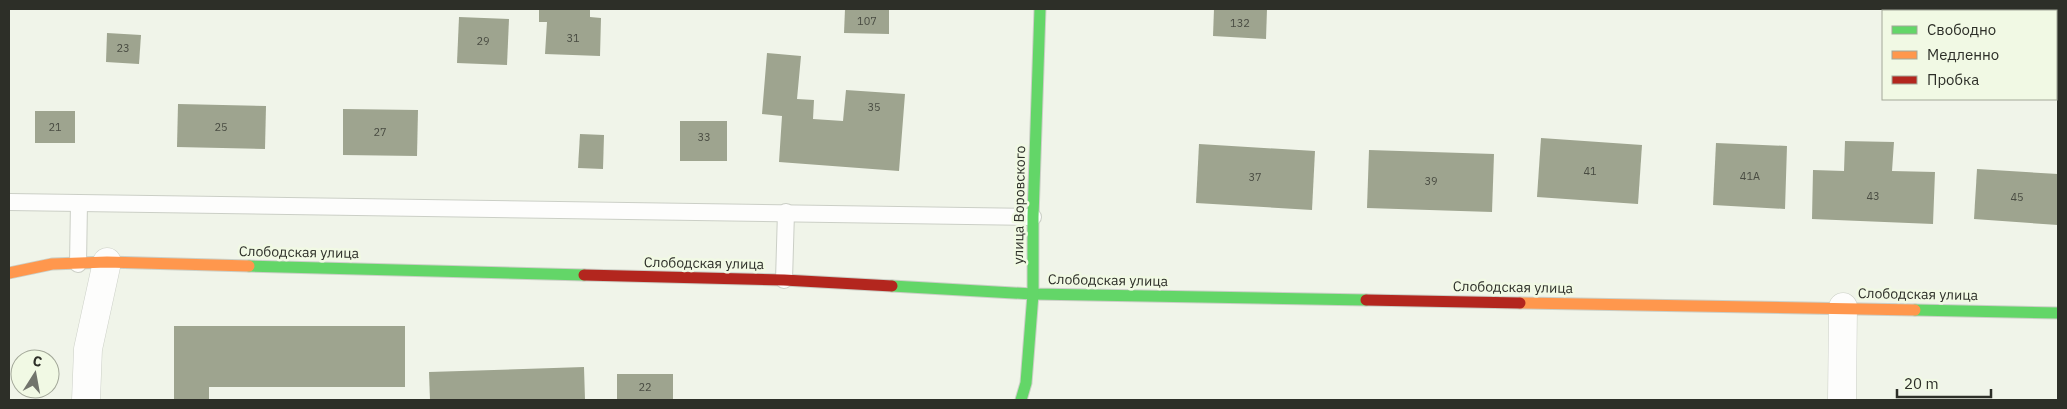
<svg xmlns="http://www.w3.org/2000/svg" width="2067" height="409" font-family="'IBM Plex Sans',sans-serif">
  <rect width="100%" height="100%" fill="#f0f4e9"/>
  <g fill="#9ea48f">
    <path d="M 539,9 L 590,9 L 590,17 L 601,18 L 600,56 L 545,54 L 547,22 L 539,22 Z"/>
    <path d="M 845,9 L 889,9 L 889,34 L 844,33 Z"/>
    <path d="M 1214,9 L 1267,9 L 1266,39 L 1213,36 Z"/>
    <path d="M 459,17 L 509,19 L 507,65 L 457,63 Z"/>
    <path d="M 107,33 L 141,35 L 139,64 L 106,62 Z"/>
    <path d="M 767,53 L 801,56 L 797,99 L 814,100 L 813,119 L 843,121 L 846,90 L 905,94 L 899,171 L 779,162 L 782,116 L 762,114 Z"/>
    <path d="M 178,104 L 266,106 L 265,149 L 177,147 Z"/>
    <path d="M 343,109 L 418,110 L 417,156 L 343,155 Z"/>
    <rect x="35" y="111" width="40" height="32"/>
    <rect x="680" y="121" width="47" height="40"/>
    <path d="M 580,134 L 604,135 L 603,169 L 578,168 Z"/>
    <path d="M 1541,138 L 1642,145 L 1638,204 L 1537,197 Z"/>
    <path d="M 1845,141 L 1894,142 L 1892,171 L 1935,172 L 1933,224 L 1812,219 L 1813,170 L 1844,171 Z"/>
    <path d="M 1716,143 L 1787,146 L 1785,209 L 1713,205 Z"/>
    <path d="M 1199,144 L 1315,151 L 1312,210 L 1196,203 Z"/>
    <path d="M 1369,150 L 1494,154 L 1492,212 L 1367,208 Z"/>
    <path d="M 1977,169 L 2058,174 L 2058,225 L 1974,219 Z"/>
    <path d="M 174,326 L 405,326 L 405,387 L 209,387 L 209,400 L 174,400 Z"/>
    <path d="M 584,367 L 585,400 L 430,400 L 429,372 Z"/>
    <rect x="617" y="374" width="56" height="26"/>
  </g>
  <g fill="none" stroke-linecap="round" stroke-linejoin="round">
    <defs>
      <g id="lane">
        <path d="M 9,202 L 1033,217"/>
        <path d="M 78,264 L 79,203"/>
        <path d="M 784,280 L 786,212"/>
      </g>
      <g id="street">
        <path d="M 86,400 L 88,349 L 107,262"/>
        <path d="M 1842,400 L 1843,307"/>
      </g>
      <g id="fast">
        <path d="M 249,266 L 584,275"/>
        <path d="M 892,286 L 1033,294 L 1366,300"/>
        <path d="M 1915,310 L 2058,313"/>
        <path d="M 1021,400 L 1026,383 L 1033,294 L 1033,217 L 1040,9"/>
      </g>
      <g id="slow">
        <path d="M 9,273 L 52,264 L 107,262 L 249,266"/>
        <path d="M 1520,303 L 1915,310"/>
      </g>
      <g id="jam">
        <path d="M 584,275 L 784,280 L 892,286"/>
        <path d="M 1366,300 L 1520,303"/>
      </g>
    </defs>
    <use href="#lane" stroke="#cbcfc6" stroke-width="18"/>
    <use href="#street" stroke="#cbcfc6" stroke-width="29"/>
    <use href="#fast" stroke="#cbcfc6" stroke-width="13"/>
    <use href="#slow" stroke="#cbcfc6" stroke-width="13"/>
    <use href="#jam" stroke="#cbcfc6" stroke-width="13"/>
    <use href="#lane" stroke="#fdfdfc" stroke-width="16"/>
    <use href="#street" stroke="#fdfdfc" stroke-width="28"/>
    <use href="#fast" stroke="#63d668" stroke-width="11"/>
    <use href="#slow" stroke="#ff974d" stroke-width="11"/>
    <use href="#jam" stroke="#b3261e" stroke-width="11"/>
  </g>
  <g text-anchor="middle" stroke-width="5" stroke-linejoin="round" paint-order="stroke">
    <g font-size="11" fill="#494c42">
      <text x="867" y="25">107</text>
      <text x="1240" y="27">132</text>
      <text x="573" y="42">31</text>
      <text x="483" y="45">29</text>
      <text x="123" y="52">23</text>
      <text x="874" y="111">35</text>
      <text x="55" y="131">21</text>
      <text x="221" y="131">25</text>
      <text x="380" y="136">27</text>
      <text x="704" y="141">33</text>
      <text x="1590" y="175">41</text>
      <text x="1750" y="180">41А</text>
      <text x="1255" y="181">37</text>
      <text x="1431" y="185">39</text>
      <text x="1873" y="200">43</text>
      <text x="2017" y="201">45</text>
      <text x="645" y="391">22</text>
    </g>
    <g font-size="14" fill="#2d2f28" stroke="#f1f9e4">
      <text transform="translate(1019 205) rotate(-89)" y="5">улица Воровского</text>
      <text transform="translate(299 252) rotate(1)" y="5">Слободская улица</text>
      <text transform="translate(704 263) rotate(1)" y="5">Слободская улица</text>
      <text transform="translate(1108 280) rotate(1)" y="5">Слободская улица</text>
      <text transform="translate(1513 287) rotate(1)" y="5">Слободская улица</text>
      <text transform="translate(1918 294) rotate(1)" y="5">Слободская улица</text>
    </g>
  </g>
  <rect width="2067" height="409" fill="none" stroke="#2d2f28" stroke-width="20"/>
  <rect x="1882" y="10" width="175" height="90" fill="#f1f9e4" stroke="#a3a899"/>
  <rect x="1892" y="26" width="25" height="8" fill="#63d668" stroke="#a3a899"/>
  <text x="1927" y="35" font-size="15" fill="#2d2f28">Свободно</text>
  <rect x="1892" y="51" width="25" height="8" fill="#ff974d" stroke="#a3a899"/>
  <text x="1927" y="60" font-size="15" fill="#2d2f28">Медленно</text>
  <rect x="1892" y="76" width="25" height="8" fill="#b3261e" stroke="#a3a899"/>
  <text x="1927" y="85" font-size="15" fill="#2d2f28">Пробка</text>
  <g transform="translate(35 374) rotate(11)"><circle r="24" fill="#f1f9e4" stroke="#a3a899"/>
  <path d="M0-4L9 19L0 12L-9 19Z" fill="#71746c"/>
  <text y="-8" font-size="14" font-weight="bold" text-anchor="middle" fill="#2d2f28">С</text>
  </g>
  <path d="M1897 389v8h94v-8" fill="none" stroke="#2d2f28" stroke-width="2.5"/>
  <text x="1904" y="389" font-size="15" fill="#2d2f28" stroke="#f1f9e4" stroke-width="4" paint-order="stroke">20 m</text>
</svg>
